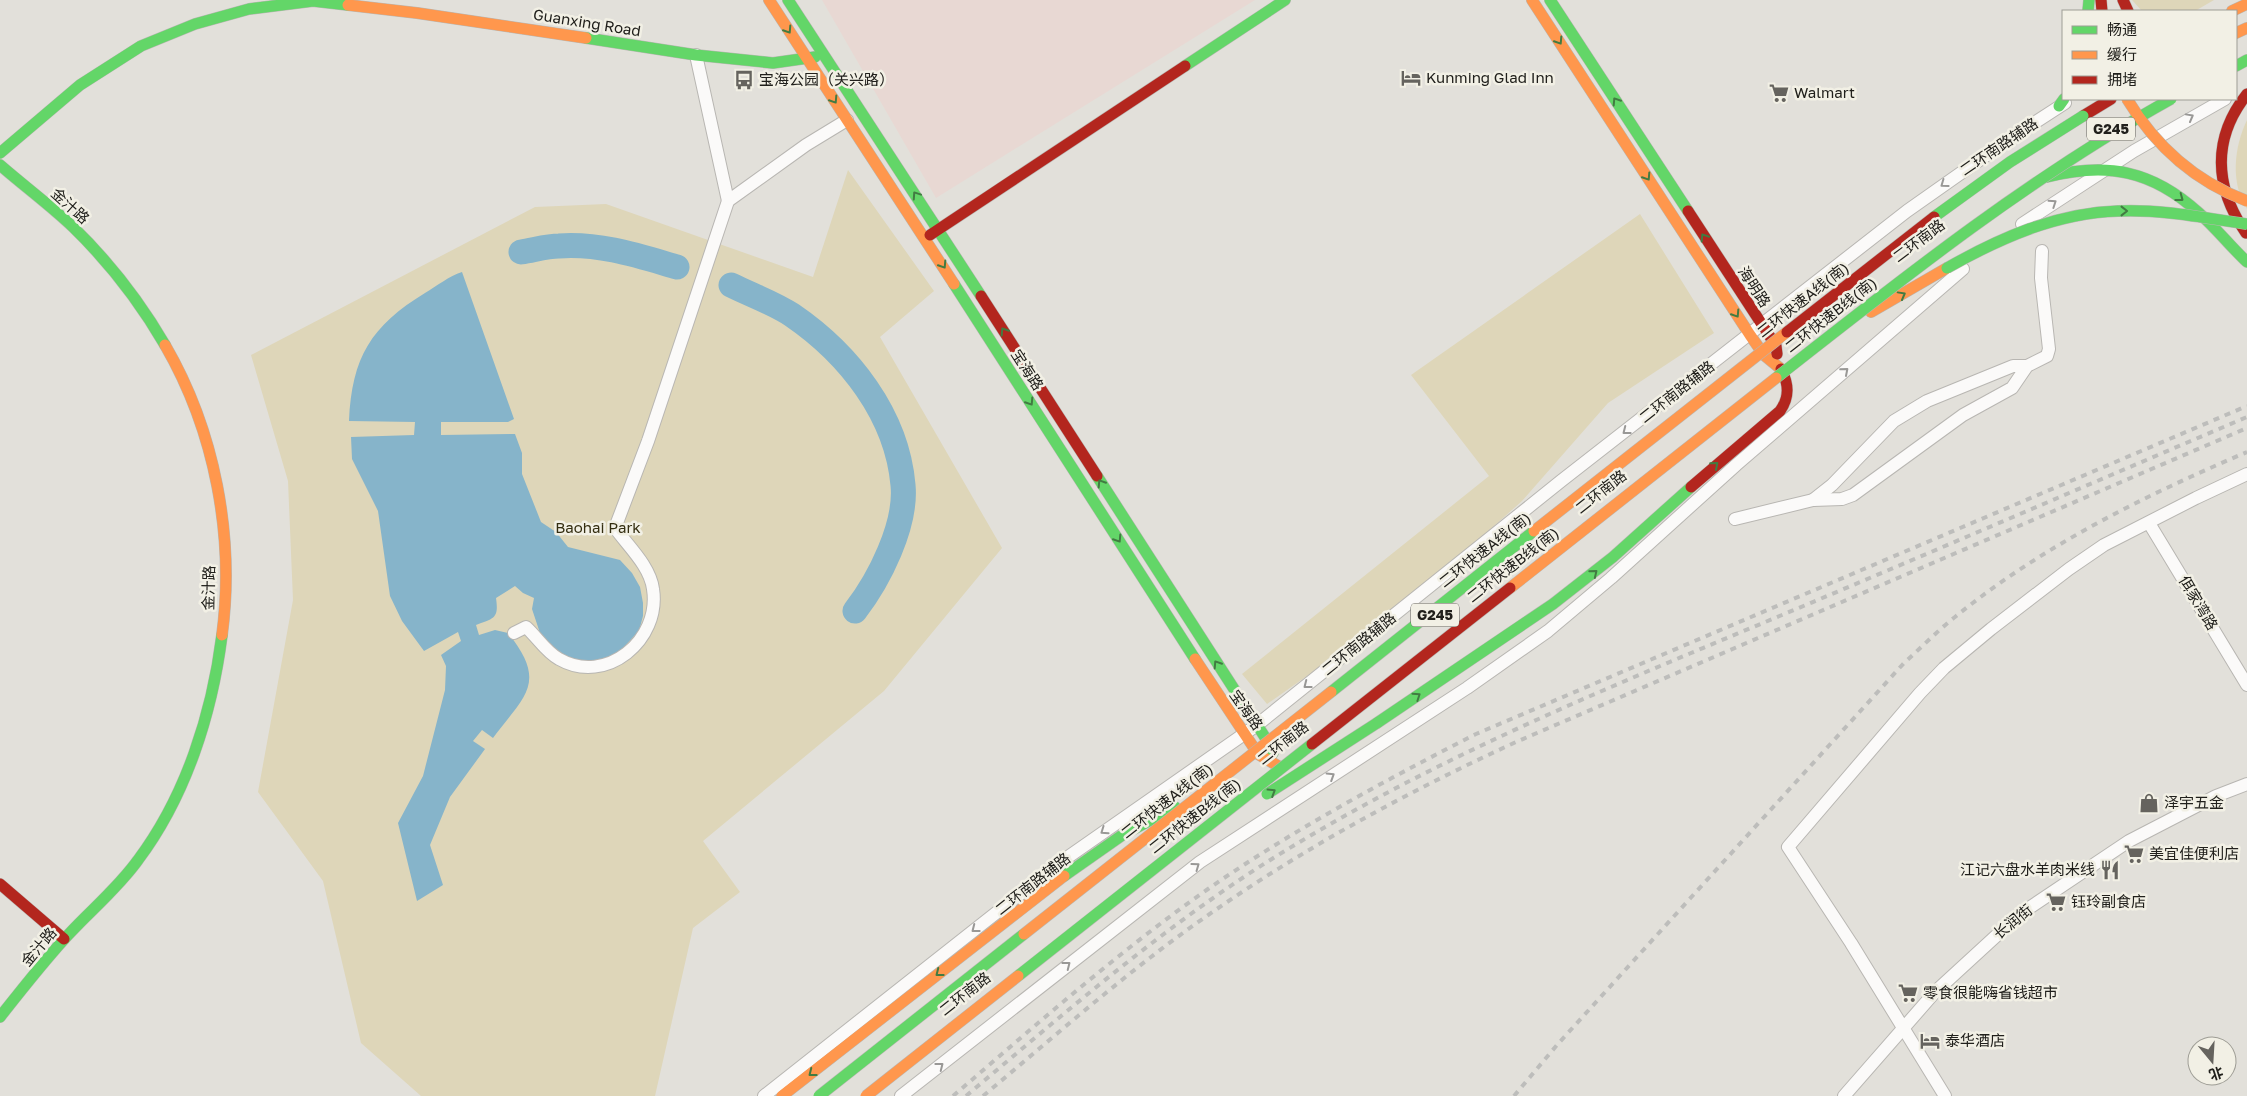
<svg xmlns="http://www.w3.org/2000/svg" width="2247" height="1096" font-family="'Golos Text','Noto Sans SC',sans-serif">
  <rect width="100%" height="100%" fill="#e2e0da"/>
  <path fill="#e8d8d3" d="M 822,0 L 1255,0 L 936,198 Z"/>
  <g fill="#ded6b9">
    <path d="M 2132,0 L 2214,0 L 2195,11 L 2142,11 Z"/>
    <path d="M 2247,120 L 2247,209 C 2230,183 2234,147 2247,120 Z"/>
    <path d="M 848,170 L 934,291 L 880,337 L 1002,548 L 884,691 L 703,841 L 740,892 L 693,928 L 655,1096 L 421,1096 L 361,1043 L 323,881 L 258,792 L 293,600 L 288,481 L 251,355 L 535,207 L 606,204 L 813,277 Z"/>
    <path d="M 1640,214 L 1714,333 L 1608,403 L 1522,501 L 1398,612 L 1267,704 L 1242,674 L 1489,476 L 1411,375 Z"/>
  </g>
  <path fill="#86b4ca" d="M 462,272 L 514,419 L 508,422 L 441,422 L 441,435 L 515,434 L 522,453 L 522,474 L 541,522 L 556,532 L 568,547 L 620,560 L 632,573 L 640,587 L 643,603 L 643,616 L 639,631 L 620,651 L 610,659 L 580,661 L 566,658 L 542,639 L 532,609 L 534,598 L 523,593 L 515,586 L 496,598 C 499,619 494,618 476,625 L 479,635 L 495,630 L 508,633 C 548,683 525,695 493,738 L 482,730 L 473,741 L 485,749 L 450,797 L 430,845 L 443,885 L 417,901 L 398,823 L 423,776 L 445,690 L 446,666 L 441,655 L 461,641 L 458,632 L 424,651 L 402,621 L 390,596 L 378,511 L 352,459 L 351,437 L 414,435 L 415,422 L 349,421 C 352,357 371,326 425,293 C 437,286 449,276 462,272 Z"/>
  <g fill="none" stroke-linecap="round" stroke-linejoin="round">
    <g stroke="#86b4ca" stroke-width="25">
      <path d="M 521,252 C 534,250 547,246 559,246 C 600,243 639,256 677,267"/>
      <path d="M 731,285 C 751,295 774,303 792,315 C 849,354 897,415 903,485 C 907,525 879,580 855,611"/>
    </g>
    <defs>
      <g id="street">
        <path d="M 696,55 L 728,201 L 806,145 L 847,120"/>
        <path d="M 2022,224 L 2134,151 L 2225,99"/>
        <path d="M 1813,500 L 1832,485 L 1894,421 L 1927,401 L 2013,366 L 2027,366"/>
        <path d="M 1735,519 L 1813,500 L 1842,499 L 1853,495 L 1963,415 L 2012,388 L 2027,366 L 2047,356 L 2049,349 L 2041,278 L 2042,251"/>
        <path d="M 2149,523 L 2247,685"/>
        <path d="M 514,633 L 526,627 C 537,637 546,652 559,659 C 606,686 661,640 653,589 C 650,566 628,546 615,528 L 648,441 L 728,201"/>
        <path d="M 764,1096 L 1058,864 L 1257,725 L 1561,481 L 1907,211 L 2005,142 L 2065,103"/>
        <path d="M 901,1096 L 1200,862 L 1467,688 L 1548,631 L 1611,578 L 1736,465 L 1963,269"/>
        <path d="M 1844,1096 L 1935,992 L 2020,914 L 2129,841 L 2216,796 L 2247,784"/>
        <path d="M 1945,1096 L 1851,943 L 1788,847 L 1920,693 L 1944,668 L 1991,629 L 2069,569 L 2104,545 L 2196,498 L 2247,474"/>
      </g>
      <g id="fast">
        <path d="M 788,0 L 981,296"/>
        <path d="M 1550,0 L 1688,211"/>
        <path d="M 2088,11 L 2089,0"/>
        <path d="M 586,38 L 696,55 L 773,63 L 815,57"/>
        <path d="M 1185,66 L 1285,0"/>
        <path d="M 2236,66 L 2247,60"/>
        <path d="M 2059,106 L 2064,99"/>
        <path d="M 0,153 L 80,85 L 141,46 L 195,24 L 249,9 L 313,1 L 348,5"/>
        <path d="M 0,165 C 24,186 50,205 73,227 C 109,262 140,302 165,345"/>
        <path d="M 2047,177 C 2107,162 2152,170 2199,213 C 2216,228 2230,246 2247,262"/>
        <path d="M 954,284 L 1195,659"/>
        <path d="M 1097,476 L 1270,745 L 1273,753"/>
        <path d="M 1377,723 L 1553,604 L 1613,557 L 1691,487"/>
        <path d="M 1064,876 L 1121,836 L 1175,807"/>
        <path d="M 0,1017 C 22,989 44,961 68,935 C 91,910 118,888 138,860 C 186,796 212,714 222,635"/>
      </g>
      <g id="slow">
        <path d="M 769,0 L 954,284"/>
        <path d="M 1532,0 L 1750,335 L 1764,355 L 1781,369"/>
        <path d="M 348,5 L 417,13 L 586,38"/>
        <path d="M 2232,11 L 2247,4"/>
        <path d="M 2236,33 L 2247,28"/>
        <path d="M 1871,312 L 1947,268"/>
        <path d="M 165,345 C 215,431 235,537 222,635"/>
        <path d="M 1195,659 L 1258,754 L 1278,766"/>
        <path d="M 782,1096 L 1064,876"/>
      </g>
      <g id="jam">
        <path d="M 2101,0 L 2102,11"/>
        <path d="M 2123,0 L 2128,11"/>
        <path d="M 2083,116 L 2111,99"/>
        <path d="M 1688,211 L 1776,346 L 1777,354"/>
        <path d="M 2246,233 C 2214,187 2212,138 2247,94"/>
        <path d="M 930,235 L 1185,66"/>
        <path d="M 981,296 L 1097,476"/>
        <path d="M 1691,487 L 1780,411 C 1790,397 1789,384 1781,369"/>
        <path d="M 0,884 L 64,939"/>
      </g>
    </defs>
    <use href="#street" stroke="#b8b6b2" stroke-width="14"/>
    <use href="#fast" stroke="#b8b6b2" stroke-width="12"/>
    <use href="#slow" stroke="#b8b6b2" stroke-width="12"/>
    <use href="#jam" stroke="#b8b6b2" stroke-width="12"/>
    <use href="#street" stroke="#fbfaf9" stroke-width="12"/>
    <use href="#fast" stroke="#63d668" stroke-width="11"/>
    <use href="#slow" stroke="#ff974d" stroke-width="11"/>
    <use href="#jam" stroke="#b3261e" stroke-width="11"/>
    <g stroke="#bdbdbb" stroke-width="4" stroke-dasharray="6 6" stroke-linecap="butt">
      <path d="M 953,1096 C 1036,1025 1118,952 1208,889 C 1293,830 1384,781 1476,734 L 2247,406"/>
      <path d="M 966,1096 C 1073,1006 1178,914 1298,843 C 1451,751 1617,684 1782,615 C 1937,550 2092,483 2247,417"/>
      <path d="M 983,1096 C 1043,1046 1102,994 1164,947 C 1273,865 1392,799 1516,742 L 2247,428"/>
      <path d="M 1514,1096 L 1557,1045 L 1904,663 C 1921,648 1937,631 1955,617 C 2042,546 2144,496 2247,452"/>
    </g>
    <defs>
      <g id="fast-bridge">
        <path d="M 1934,217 L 2010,162 L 2083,116"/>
        <path d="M 1947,268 C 2000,238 2056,213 2118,211 C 2162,209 2205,218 2247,224"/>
        <path d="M 1776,378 C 1903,278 2029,178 2171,99"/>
        <path d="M 1331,692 L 1534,531"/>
        <path d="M 1267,794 L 1377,723"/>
        <path d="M 1018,976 L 1312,744"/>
        <path d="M 819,1096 L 1024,934"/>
      </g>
      <g id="slow-bridge">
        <path d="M 2127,99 C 2156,147 2194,181 2247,201"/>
        <path d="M 1534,531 L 1787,332"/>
        <path d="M 1510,588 L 1776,378"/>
        <path d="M 1024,934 L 1331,692"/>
        <path d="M 866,1096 L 1018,976"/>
      </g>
      <g id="jam-bridge">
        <path d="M 1787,332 L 1934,217"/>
        <path d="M 1312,744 L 1510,588"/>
      </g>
    </defs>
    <use href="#fast-bridge" stroke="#b8b6b2" stroke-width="12" stroke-linecap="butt"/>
    <use href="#slow-bridge" stroke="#b8b6b2" stroke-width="12" stroke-linecap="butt"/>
    <use href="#jam-bridge" stroke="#b8b6b2" stroke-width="12" stroke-linecap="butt"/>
    <use href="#fast-bridge" stroke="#63d668" stroke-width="11"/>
    <use href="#slow-bridge" stroke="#ff974d" stroke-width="11"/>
    <use href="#jam-bridge" stroke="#b3261e" stroke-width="11"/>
  </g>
  <defs><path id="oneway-chevron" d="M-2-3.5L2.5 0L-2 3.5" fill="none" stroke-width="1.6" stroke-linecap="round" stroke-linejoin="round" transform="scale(1.25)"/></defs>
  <g stroke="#427b42">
    <use href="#oneway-chevron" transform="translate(788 30) rotate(57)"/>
    <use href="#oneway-chevron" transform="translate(1559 41) rotate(57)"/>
    <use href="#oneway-chevron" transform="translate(834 100) rotate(57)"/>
    <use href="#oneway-chevron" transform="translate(1616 101) rotate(-123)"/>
    <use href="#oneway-chevron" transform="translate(1647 177) rotate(57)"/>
    <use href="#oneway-chevron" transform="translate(916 195) rotate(-124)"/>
    <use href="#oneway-chevron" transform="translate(2180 198) rotate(37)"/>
    <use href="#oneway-chevron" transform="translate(2124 211)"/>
    <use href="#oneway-chevron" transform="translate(1704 237) rotate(-123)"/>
    <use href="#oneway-chevron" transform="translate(943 265) rotate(57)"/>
    <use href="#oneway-chevron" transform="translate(1902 295) rotate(-29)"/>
    <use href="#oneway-chevron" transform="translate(1736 314) rotate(57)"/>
    <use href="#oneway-chevron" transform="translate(1004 331) rotate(-123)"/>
    <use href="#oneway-chevron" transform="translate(1030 402) rotate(57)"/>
    <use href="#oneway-chevron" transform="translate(1715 465) rotate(-41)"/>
    <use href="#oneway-chevron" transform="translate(1101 483) rotate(-123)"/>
    <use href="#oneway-chevron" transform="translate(1118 539) rotate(57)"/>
    <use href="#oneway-chevron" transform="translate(1594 573) rotate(-39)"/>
    <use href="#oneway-chevron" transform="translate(1217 664) rotate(-123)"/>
    <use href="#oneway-chevron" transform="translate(1417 696) rotate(-34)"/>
    <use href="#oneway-chevron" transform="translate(1272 792) rotate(-32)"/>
    <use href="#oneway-chevron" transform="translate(939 973) rotate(142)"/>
    <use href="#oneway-chevron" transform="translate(812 1073) rotate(142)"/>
  </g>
  <g stroke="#999896">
    <use href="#oneway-chevron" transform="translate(2190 117) rotate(-29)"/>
    <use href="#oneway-chevron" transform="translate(1944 184) rotate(144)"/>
    <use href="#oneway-chevron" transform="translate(2053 203) rotate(-34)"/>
    <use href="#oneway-chevron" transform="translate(1845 371) rotate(-41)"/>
    <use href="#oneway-chevron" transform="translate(1626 431) rotate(142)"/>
    <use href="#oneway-chevron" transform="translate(1307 685) rotate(142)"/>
    <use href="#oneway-chevron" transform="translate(1331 776) rotate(-32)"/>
    <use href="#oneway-chevron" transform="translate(1104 831) rotate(145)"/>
    <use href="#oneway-chevron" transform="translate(1196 866) rotate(-36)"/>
    <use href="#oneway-chevron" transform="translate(975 929) rotate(142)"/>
    <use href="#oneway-chevron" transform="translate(1067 965) rotate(-38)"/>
    <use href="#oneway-chevron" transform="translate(940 1066) rotate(-38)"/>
  </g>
  <defs>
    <symbol id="hotel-bare" viewBox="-9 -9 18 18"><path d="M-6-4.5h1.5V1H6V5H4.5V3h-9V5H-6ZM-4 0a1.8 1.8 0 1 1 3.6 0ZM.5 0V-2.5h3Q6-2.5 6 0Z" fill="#65635e" stroke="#f2f0e5" stroke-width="2.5" paint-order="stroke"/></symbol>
    <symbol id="bus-bare" viewBox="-9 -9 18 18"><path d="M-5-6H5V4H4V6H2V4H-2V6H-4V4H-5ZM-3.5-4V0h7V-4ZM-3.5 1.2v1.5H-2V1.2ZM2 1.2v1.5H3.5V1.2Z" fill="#65635e" stroke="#f2f0e5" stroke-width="2.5" paint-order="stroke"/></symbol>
    <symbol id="supermarket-bare" viewBox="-9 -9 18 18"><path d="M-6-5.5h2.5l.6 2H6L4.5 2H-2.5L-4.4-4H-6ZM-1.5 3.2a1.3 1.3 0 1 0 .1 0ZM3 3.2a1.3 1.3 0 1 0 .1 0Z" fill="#65635e" stroke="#f2f0e5" stroke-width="2.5" paint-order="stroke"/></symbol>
    <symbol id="shop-bare" viewBox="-9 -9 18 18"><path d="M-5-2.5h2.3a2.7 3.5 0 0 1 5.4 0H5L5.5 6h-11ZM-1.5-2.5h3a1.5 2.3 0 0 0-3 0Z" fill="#65635e" stroke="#f2f0e5" stroke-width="2.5" paint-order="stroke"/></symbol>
    <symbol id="restaurant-bare" viewBox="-9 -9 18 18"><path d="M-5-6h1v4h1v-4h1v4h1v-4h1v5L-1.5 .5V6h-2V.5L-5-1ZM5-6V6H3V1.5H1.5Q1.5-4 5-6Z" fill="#65635e" stroke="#f2f0e5" stroke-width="2.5" paint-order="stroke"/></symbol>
  </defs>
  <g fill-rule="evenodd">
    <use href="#hotel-bare" x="1397" y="64" width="28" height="28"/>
    <use href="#bus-bare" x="730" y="66" width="28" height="28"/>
    <use href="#supermarket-bare" x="1765" y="79" width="28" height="28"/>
    <use href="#shop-bare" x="2135" y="789" width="28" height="28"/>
    <use href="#supermarket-bare" x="2120" y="840" width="28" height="28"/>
    <use href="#restaurant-bare" x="2096" y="856" width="28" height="28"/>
    <use href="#supermarket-bare" x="2042" y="888" width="28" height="28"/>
    <use href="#supermarket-bare" x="1894" y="979" width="28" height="28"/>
    <use href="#hotel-bare" x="1916" y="1027" width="28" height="28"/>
  </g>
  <g text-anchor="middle" stroke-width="5" stroke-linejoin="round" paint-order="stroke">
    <g fill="#f2f0e5" stroke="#605e58" stroke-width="1">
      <rect x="2087" y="117.5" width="48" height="23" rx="4"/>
      <rect x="1411" y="603.5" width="48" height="23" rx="4"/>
    </g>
    <g font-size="14" font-weight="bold" fill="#21201c">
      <text x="2111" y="134">G245</text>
      <text x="1435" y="620">G245</text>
    </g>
    <g font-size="15" fill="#21201c" stroke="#f2f0e5">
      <text transform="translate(587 23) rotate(9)" y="5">Guanxing Road</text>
      <text transform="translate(1999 147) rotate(-34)" y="5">二环南路辅路</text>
      <text transform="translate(70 206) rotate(42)" y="5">金汁路</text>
      <text transform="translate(1919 241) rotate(-37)" y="5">二环南路</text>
      <text transform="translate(1754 287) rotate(57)" y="5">海明路</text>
      <text transform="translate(1803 300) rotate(-38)" y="5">二环快速A线(南)</text>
      <text transform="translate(1831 315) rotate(-38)" y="5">二环快速B线(南)</text>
      <text transform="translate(1027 370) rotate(57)" y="5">宝海路</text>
      <text transform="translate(1677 392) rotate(-38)" y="5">二环南路辅路</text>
      <text transform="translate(1601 492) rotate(-38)" y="5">二环南路</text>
      <text transform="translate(1485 550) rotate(-38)" y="5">二环快速A线(南)</text>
      <text transform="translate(1513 565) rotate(-38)" y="5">二环快速B线(南)</text>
      <text transform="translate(209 588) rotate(-89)" y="5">金汁路</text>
      <text transform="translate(2198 603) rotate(59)" y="5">佴家湾路</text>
      <text transform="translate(1359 644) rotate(-39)" y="5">二环南路辅路</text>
      <text transform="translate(1246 710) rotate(55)" y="5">宝海路</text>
      <text transform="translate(1283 743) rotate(-38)" y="5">二环南路</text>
      <text transform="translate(1167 801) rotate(-38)" y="5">二环快速A线(南)</text>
      <text transform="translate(1195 816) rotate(-38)" y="5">二环快速B线(南)</text>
      <text transform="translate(1033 884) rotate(-38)" y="5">二环南路辅路</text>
      <text transform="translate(2013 922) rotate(-39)" y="5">长润街</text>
      <text transform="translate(39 947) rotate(-50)" y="5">金汁路</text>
      <text transform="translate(965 994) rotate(-38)" y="5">二环南路</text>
    </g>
    <g font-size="15" fill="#21201c" stroke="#f2f0e5" text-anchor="start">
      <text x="1426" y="83">Kunming Glad Inn</text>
      <text x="759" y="85">宝海公园（关兴路）</text>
      <text x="1794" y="98">Walmart</text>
      <text x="2164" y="808">泽宇五金</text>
      <text x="2149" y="859">美宜佳便利店</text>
      <text x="2095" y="875" text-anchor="end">江记六盘水羊肉米线</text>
      <text x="2071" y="907">钰玲副食店</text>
      <text x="1923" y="998">零食很能嗨省钱超市</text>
      <text x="1945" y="1046">泰华酒店</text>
    </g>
    <g font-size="15" fill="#342e11" stroke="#f2f0e5">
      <text x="598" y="533">Baohai Park</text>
    </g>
  </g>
  <rect x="2062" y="10" width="175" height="90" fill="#f2f0e5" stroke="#9e9d95"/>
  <rect x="2072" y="26" width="25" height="8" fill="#63d668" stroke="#9e9d95"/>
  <text x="2107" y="35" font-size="15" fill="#21201c">畅通</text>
  <rect x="2072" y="51" width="25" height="8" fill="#ff974d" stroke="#9e9d95"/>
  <text x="2107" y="60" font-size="15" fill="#21201c">缓行</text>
  <rect x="2072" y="76" width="25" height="8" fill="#b3261e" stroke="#9e9d95"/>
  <text x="2107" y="85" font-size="15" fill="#21201c">拥堵</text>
  <g transform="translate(2212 1061) rotate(162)"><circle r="24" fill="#f2f0e5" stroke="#9e9d95"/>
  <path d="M0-4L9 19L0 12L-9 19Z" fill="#65635e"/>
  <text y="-8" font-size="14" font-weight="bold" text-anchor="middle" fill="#21201c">北</text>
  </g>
</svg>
